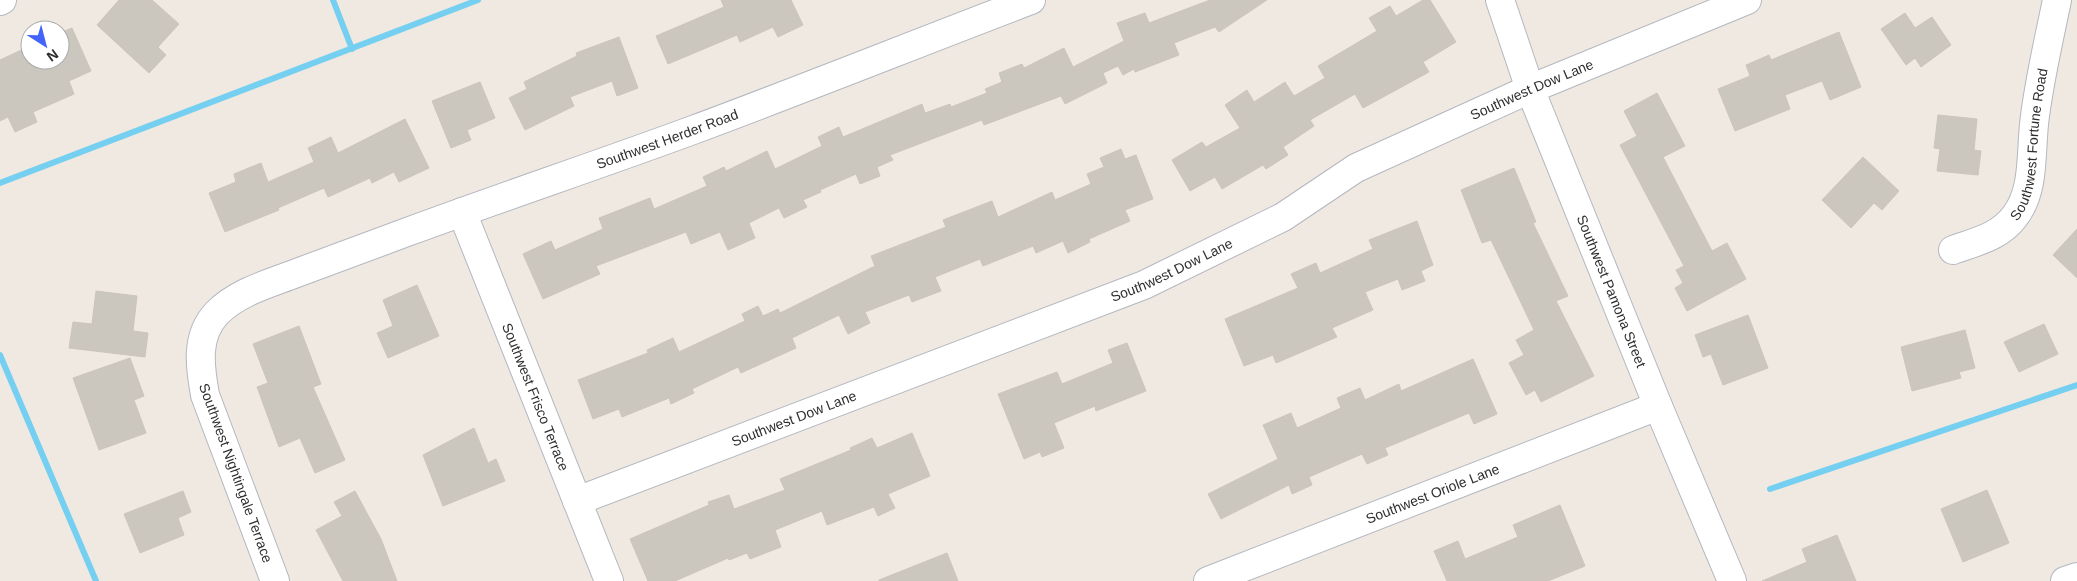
<svg xmlns="http://www.w3.org/2000/svg" width="2077" height="581" font-family="Helvetica,sans-serif">
  <rect width="100%" height="100%" fill="#efe9e1"/>
  <g fill="none" stroke-linecap="round" stroke-linejoin="round">
    <g stroke="#75cff0" stroke-width="6">
      <path d="M 333,0 L 352,49"/>
      <path d="M 0,183 L 478,0"/>
      <path d="M 0,355 L 96,581"/>
      <path d="M 1770,489 L 2077,385"/>
    </g>
  </g>
  <g fill="#cbc7bf" stroke="#cbc5ba">
    <path d="M 119,0 L 152,0 L 179,24 L 158,47 L 166,55 L 149,73 L 97,25 Z"/>
    <path d="M 721,0 L 791,0 L 803,25 L 778,37 L 773,27 L 740,42 L 737,35 L 668,64 L 656,36 L 724,7 Z"/>
    <path d="M 1210,0 L 1267,0 L 1219,32 L 1215,27 L 1174,43 L 1179,55 L 1135,72 L 1134,69 L 1123,75 L 1118,66 L 1103,73 L 1107,83 L 1065,104 L 1061,96 L 984,125 L 982,120 L 890,155 L 893,160 L 877,167 L 880,176 L 860,184 L 856,174 L 820,190 L 821,192 L 803,200 L 807,207 L 784,218 L 779,208 L 749,223 L 755,238 L 728,250 L 720,232 L 691,244 L 686,232 L 596,266 L 600,274 L 543,299 L 523,254 L 551,241 L 555,250 L 603,229 L 599,218 L 650,198 L 654,209 L 707,186 L 703,177 L 724,167 L 726,171 L 767,151 L 775,169 L 822,146 L 818,137 L 839,127 L 843,137 L 922,104 L 925,113 L 950,104 L 951,107 L 987,93 L 985,89 L 1002,82 L 999,73 L 1022,64 L 1024,68 L 1064,48 L 1073,67 L 1124,41 L 1117,23 L 1145,13 L 1149,23 Z"/>
    <path d="M 1423,0 L 1430,0 L 1456,42 L 1423,62 L 1429,72 L 1363,108 L 1355,94 L 1310,120 L 1314,126 L 1283,147 L 1288,155 L 1266,169 L 1263,165 L 1222,189 L 1215,177 L 1190,191 L 1172,160 L 1202,142 L 1206,147 L 1240,128 L 1225,105 L 1247,90 L 1254,102 L 1285,82 L 1294,96 L 1325,78 L 1318,66 L 1377,31 L 1369,18 L 1390,6 L 1396,16 Z"/>
    <path d="M 1905,13 L 1915,28 L 1932,17 L 1951,45 L 1921,67 L 1915,58 L 1906,65 L 1881,29 Z"/>
    <path d="M 72,28 L 91,71 L 69,81 L 74,94 L 33,112 L 37,122 L 15,132 L 8,117 L 0,121 L 0,60 L 30,46 L 30,60 L 60,60 L 60,33 Z"/>
    <path d="M 1839,32 L 1861,87 L 1830,100 L 1822,81 L 1785,95 L 1790,109 L 1735,131 L 1718,89 L 1750,76 L 1746,65 L 1769,55 L 1771,60 Z"/>
    <path d="M 619,37 L 638,88 L 617,96 L 612,81 L 570,97 L 574,106 L 525,130 L 509,98 L 527,89 L 524,82 L 577,56 L 576,53 Z"/>
    <path d="M 480,82 L 495,118 L 467,130 L 471,140 L 451,148 L 432,101 Z"/>
    <path d="M 1657,93 L 1685,146 L 1663,157 L 1712,251 L 1727,243 L 1746,279 L 1687,311 L 1675,288 L 1683,283 L 1676,270 L 1684,266 L 1620,145 L 1637,136 L 1624,111 Z"/>
    <path d="M 1938,115 L 1977,119 L 1974,150 L 1981,151 L 1978,175 L 1937,171 L 1940,149 L 1934,148 Z"/>
    <path d="M 405,119 L 429,168 L 399,182 L 394,172 L 372,183 L 370,178 L 328,197 L 324,188 L 278,208 L 279,210 L 225,232 L 209,193 L 236,182 L 234,174 L 261,163 L 268,182 L 314,162 L 308,148 L 331,137 L 338,153 Z"/>
    <path d="M 1121,149 L 1125,159 L 1136,155 L 1153,199 L 1125,210 L 1130,221 L 1089,239 L 1090,242 L 1068,253 L 1063,241 L 1036,253 L 1033,246 L 983,266 L 980,259 L 935,277 L 941,291 L 912,302 L 909,295 L 865,312 L 870,323 L 848,334 L 839,315 L 792,338 L 796,348 L 741,373 L 738,367 L 692,389 L 694,393 L 671,404 L 669,398 L 622,417 L 619,409 L 593,419 L 578,380 L 648,353 L 647,350 L 673,338 L 679,352 L 745,321 L 742,314 L 758,306 L 763,316 L 778,309 L 780,313 L 875,266 L 871,256 L 946,227 L 943,220 L 992,201 L 998,217 L 1052,192 L 1055,200 L 1091,184 L 1087,174 L 1104,167 L 1100,158 Z"/>
    <path d="M 1863,157 L 1899,191 L 1882,210 L 1874,203 L 1851,228 L 1822,200 Z"/>
    <path d="M 1514,168 L 1536,222 L 1533,223 L 1568,296 L 1556,301 L 1594,376 L 1541,402 L 1535,390 L 1526,395 L 1509,363 L 1524,355 L 1516,340 L 1534,330 L 1491,240 L 1482,243 L 1461,190 Z"/>
    <path d="M 1417,221 L 1433,265 L 1421,271 L 1425,281 L 1402,290 L 1398,279 L 1365,292 L 1373,310 L 1332,328 L 1337,337 L 1276,363 L 1273,355 L 1244,366 L 1225,319 L 1298,288 L 1291,274 L 1316,263 L 1320,273 L 1373,249 L 1369,240 Z"/>
    <path d="M 2077,229 L 2077,278 L 2053,255 Z"/>
    <path d="M 417,285 L 439,336 L 388,358 L 377,333 L 393,326 L 383,300 Z"/>
    <path d="M 96,291 L 137,296 L 133,331 L 148,333 L 145,357 L 69,348 L 73,322 L 92,324 Z"/>
    <path d="M 1748,315 L 1768,368 L 1723,385 L 1711,354 L 1703,357 L 1695,335 Z"/>
    <path d="M 2044,324 L 2058,354 L 2019,372 L 2004,342 Z"/>
    <path d="M 299,326 L 321,384 L 313,387 L 345,460 L 315,473 L 300,438 L 279,447 L 257,387 L 268,383 L 253,344 Z"/>
    <path d="M 1965,330 L 1975,368 L 1959,372 L 1961,378 L 1912,391 L 1901,347 Z"/>
    <path d="M 1127,343 L 1146,391 L 1096,411 L 1095,406 L 1054,423 L 1064,448 L 1042,457 L 1040,452 L 1024,459 L 998,394 L 1057,372 L 1062,384 L 1113,363 L 1108,350 Z"/>
    <path d="M 130,358 L 144,396 L 134,400 L 146,433 L 99,450 L 73,378 Z"/>
    <path d="M 1473,359 L 1497,414 L 1474,424 L 1469,413 L 1385,448 L 1388,455 L 1367,464 L 1362,454 L 1309,477 L 1312,485 L 1292,494 L 1289,485 L 1221,519 L 1208,494 L 1278,459 L 1263,425 L 1291,413 L 1297,428 L 1341,408 L 1337,398 L 1360,388 L 1365,400 L 1399,384 L 1401,391 Z"/>
    <path d="M 474,428 L 488,463 L 496,459 L 505,481 L 443,506 L 423,455 Z"/>
    <path d="M 912,433 L 930,476 L 888,494 L 895,508 L 878,516 L 874,507 L 827,525 L 822,511 L 775,530 L 781,547 L 750,559 L 747,553 L 729,560 L 728,558 L 675,581 L 648,581 L 630,539 L 709,505 L 708,502 L 729,495 L 734,509 L 785,490 L 780,479 L 851,450 L 850,448 L 872,438 L 877,448 Z"/>
    <path d="M 1987,490 L 2009,543 L 1963,562 L 1941,509 Z"/>
    <path d="M 183,491 L 191,512 L 178,518 L 184,535 L 140,553 L 124,514 Z"/>
    <path d="M 355,491 L 381,539 L 397,581 L 343,581 L 316,530 L 342,516 L 334,502 Z"/>
    <path d="M 1560,505 L 1585,566 L 1548,581 L 1447,581 L 1434,551 L 1458,541 L 1465,559 L 1518,537 L 1513,525 Z"/>
    <path d="M 1837,535 L 1856,581 L 1762,581 L 1807,562 L 1802,549 Z"/>
    <path d="M 947,553 L 958,581 L 879,581 L 879,580 Z"/>
  </g>
  <g fill="none" stroke-linecap="round" stroke-linejoin="round">
    <defs>
      <g id="minor">
        <path id="s1" d="M 1500,0 L 1530,89 L 1658,406 L 1732,581"/>
        <path d="M 0,1 L 2,0"/>
        <path id="s2" d="M 462,212 L 609,581"/>
        <path id="s3" d="M 1953,250 C 1975,242 2000,237 2015,216 C 2036,189 2030,149 2035,116 C 2040,77 2049,39 2057,0"/>
        <path id="s4" d="M 577,501 L 1144,285 L 1283,217 L 1356,168 L 1530,89 L 1747,0"/>
        <path id="s5" d="M 275,581 L 205,395 C 200,367 195,336 217,313 C 238,292 268,284 294,274 C 332,260 370,246 407,232 C 502,197 598,165 693,130 C 806,88 918,43 1031,0"/>
        <path id="s6" d="M 1208,581 L 1658,406"/>
        <path d="M 2065,581 L 2077,577"/>
      </g>
    </defs>
    <use href="#minor" stroke="#b4b7c1" stroke-width="30"/>
    <use href="#minor" stroke="#fff" stroke-width="28"/>
  </g>
  <g text-anchor="middle" stroke-width="4" stroke-linejoin="round" paint-order="stroke">
    <g font-size="14" fill="#2e2e2e" stroke="#fff">
      <text dy="5" stroke="none"><textPath href="#s4" startOffset="1042">Southwest Dow Lane</textPath></text>
      <text dy="5" stroke="none"><textPath href="#s5" startOffset="769">Southwest Herder Road</textPath></text>
      <text dy="5" stroke="none"><textPath href="#s3" startOffset="146">Southwest Fortune Road</textPath></text>
      <text dy="5" stroke="none"><textPath href="#s4" startOffset="638">Southwest Dow Lane</textPath></text>
      <text dy="5" stroke="none"><textPath href="#s1" startOffset="312">Southwest Pamona Street</textPath></text>
      <text dy="5" stroke="none"><textPath href="#s2" startOffset="199">Southwest Frisco Terrace</textPath></text>
      <text dy="5" stroke="none"><textPath href="#s4" startOffset="232">Southwest Dow Lane</textPath></text>
      <text transform="translate(236 473) rotate(70)" y="5">Southwest Nightingale Terrace</text>
      <text dy="5" stroke="none"><textPath href="#s6" startOffset="241">Southwest Oriole Lane</textPath></text>
    </g>
  </g>
  <g transform="translate(45 45) rotate(144)"><circle r="24" fill="#ffffff" stroke="#ababab"/>
  <path d="M0-4L9 19L0 12L-9 19Z" fill="#4264fb"/>
  <text y="-8" font-size="14" font-weight="bold" text-anchor="middle" fill="#2e2e2e">N</text>
  </g>
</svg>
